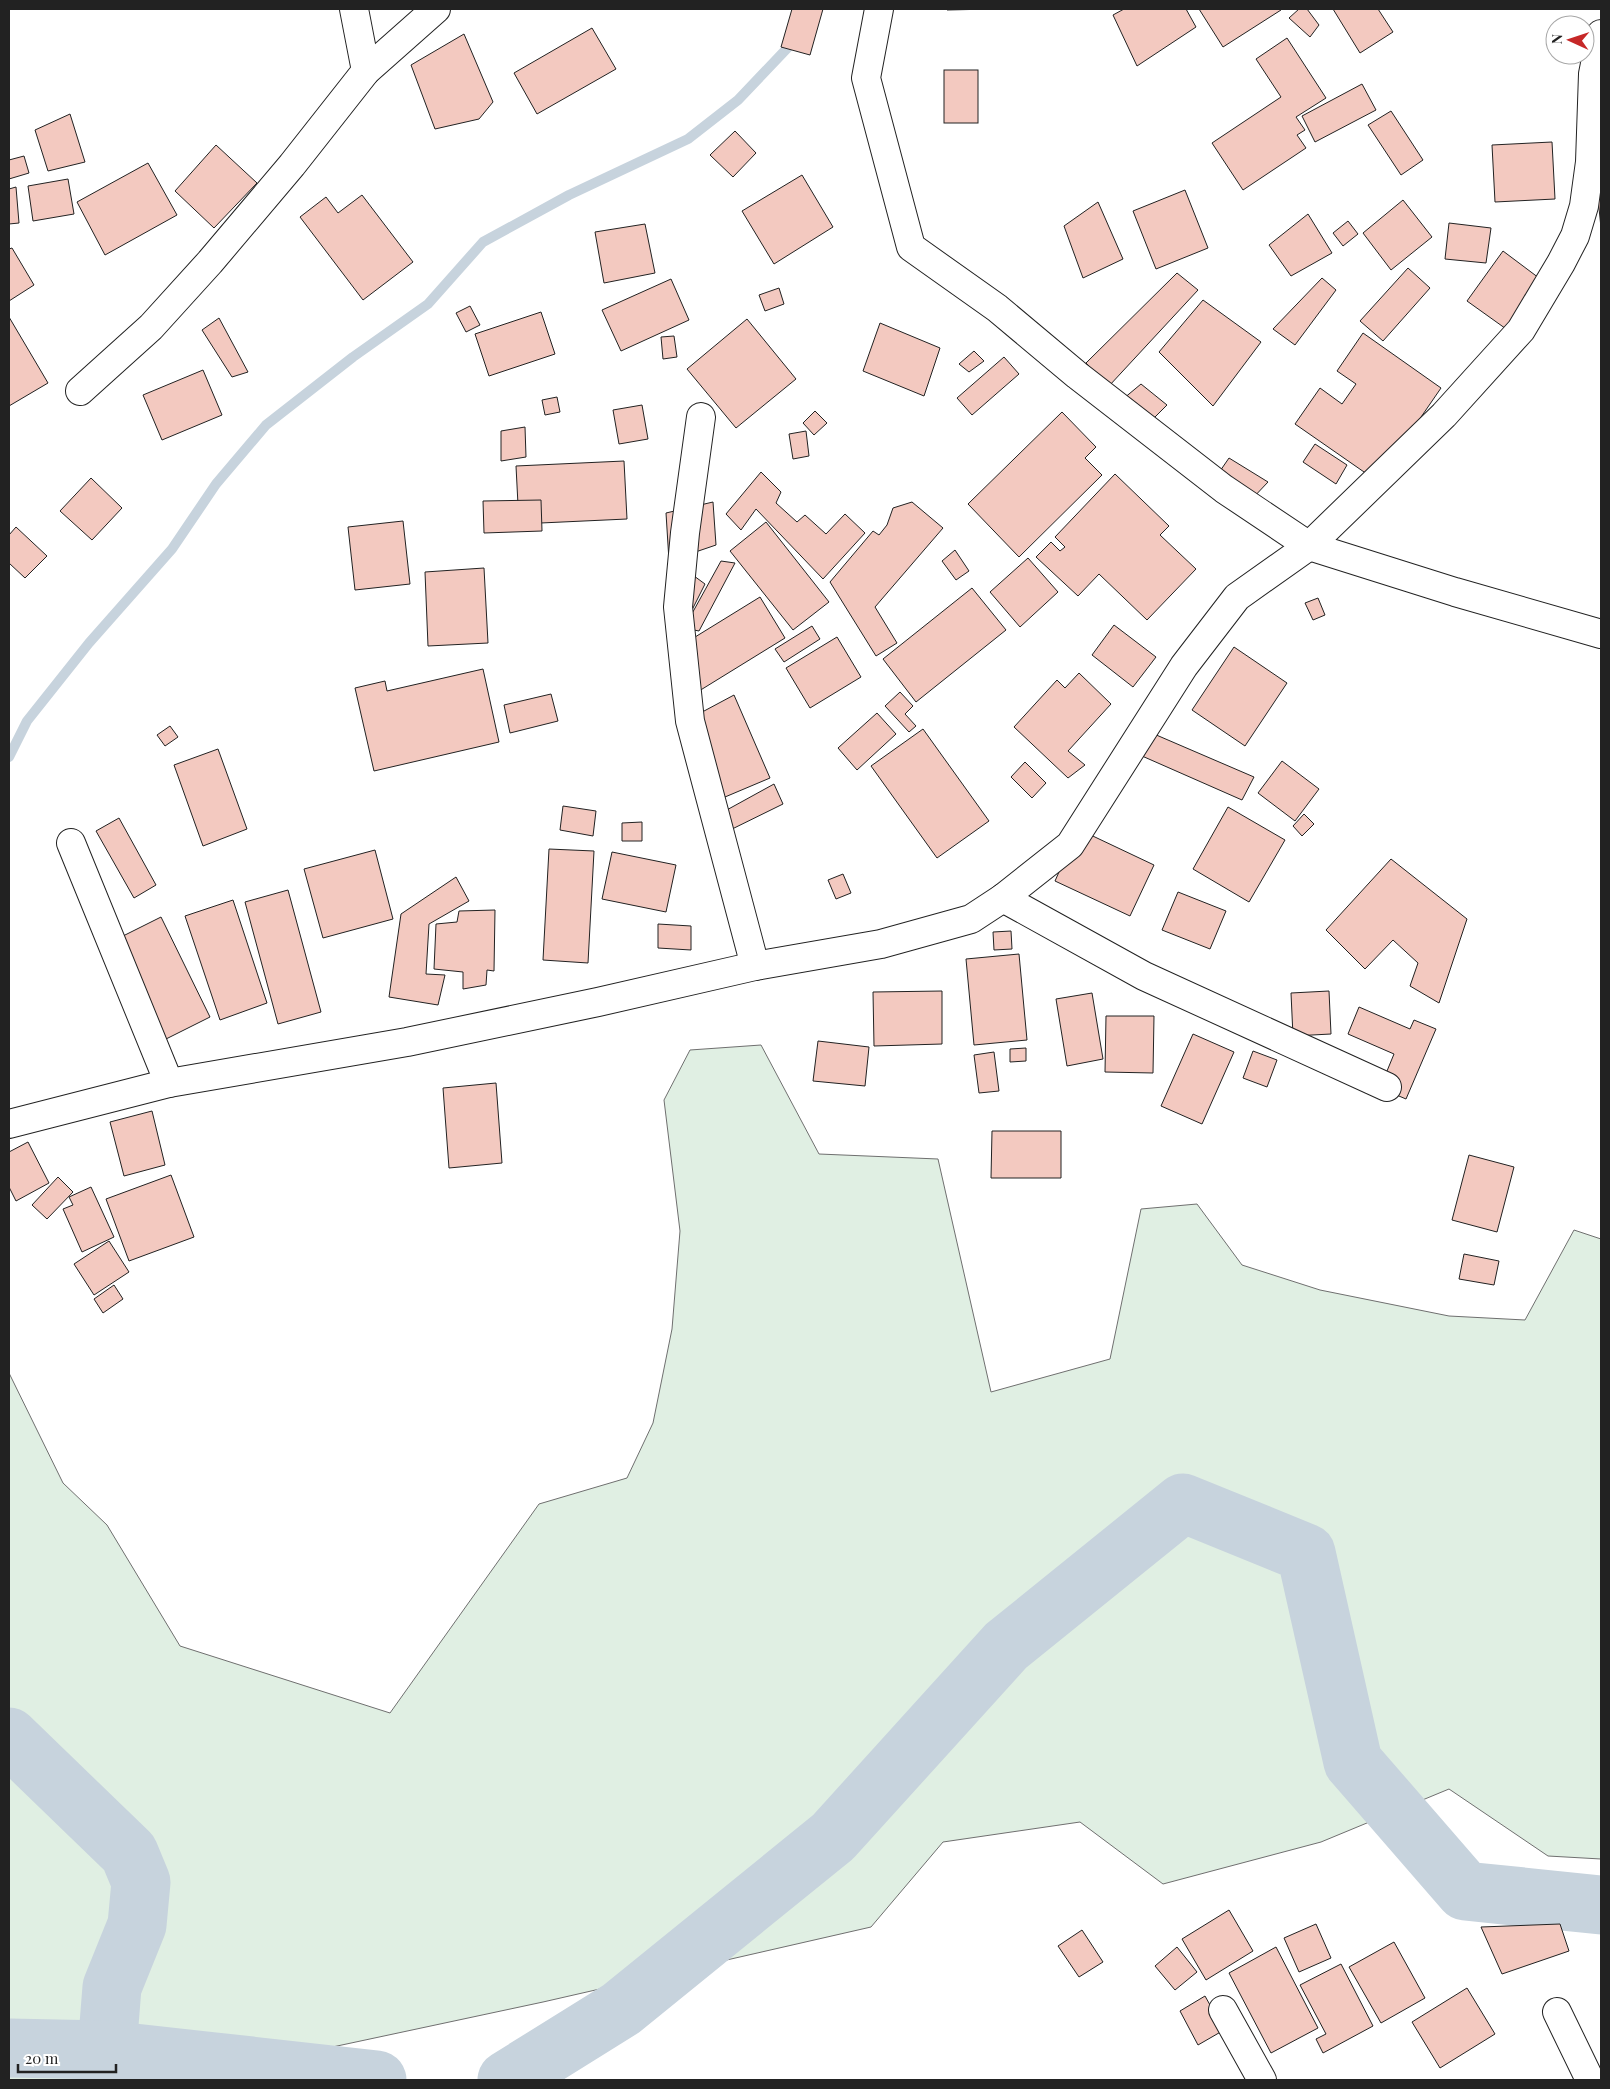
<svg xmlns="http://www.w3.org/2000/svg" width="1610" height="2089" font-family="'Playfair Display',serif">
  <rect width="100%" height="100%" fill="#fff"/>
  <path fill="#e0efe3" stroke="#6f6f6f" d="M 761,1045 L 819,1154 L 938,1159 L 991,1392 L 1110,1359 L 1141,1209 L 1197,1204 L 1242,1265 L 1320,1290 L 1449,1316 L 1525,1320 L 1574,1230 L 1601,1239 L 1601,1859 L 1548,1856 L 1449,1789 L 1321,1842 L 1163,1884 L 1080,1822 L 943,1842 L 871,1927 L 543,2002 L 178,2080 L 9,2080 L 9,1373 L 63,1483 L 107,1525 L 180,1646 L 390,1713 L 539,1504 L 627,1478 L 653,1423 L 672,1329 L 680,1231 L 664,1100 L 690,1050 Z"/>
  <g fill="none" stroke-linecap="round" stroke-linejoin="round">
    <path stroke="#c7d3dd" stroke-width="10" d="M 9,757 L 27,721 L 89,643 L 172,549 L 216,484 L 266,425 L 353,357 L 428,304 L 483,242 L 569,195 L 688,139 L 738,100 L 795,40"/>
    <g stroke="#c7d3dd" stroke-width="59">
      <path d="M 9,1737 L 129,1853 L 141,1882 L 137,1925 L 112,1987 L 107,2050"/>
      <path d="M 9,2048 L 107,2050 L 377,2080"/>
      <path d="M 507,2080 L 621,2009 L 833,1837 L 1006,1646 L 1183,1503 L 1306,1553 L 1353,1762 L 1465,1891 L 1601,1905"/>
    </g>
  </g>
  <g fill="#f3c9c0" stroke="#222">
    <path d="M 792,9 L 823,9 L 810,55 L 781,47 Z"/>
    <path d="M 947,9 L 992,9 L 947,10 Z"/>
    <path d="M 1124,9 L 1186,9 L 1196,27 L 1137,66 L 1113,15 Z"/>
    <path d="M 1199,9 L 1280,9 L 1281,10 L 1223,47 Z"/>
    <path d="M 1299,9 L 1307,9 L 1319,25 L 1310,37 L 1289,18 Z"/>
    <path d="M 1333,9 L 1378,9 L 1393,32 L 1360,53 Z"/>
    <path d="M 592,28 L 616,69 L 537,114 L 514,73 Z"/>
    <path d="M 464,34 L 493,102 L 479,119 L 435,129 L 411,65 Z"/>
    <path d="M 1287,38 L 1326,98 L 1296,117 L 1305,130 L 1297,135 L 1306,148 L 1243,190 L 1212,143 L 1281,97 L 1256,59 Z"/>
    <rect x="944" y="70" width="34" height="53"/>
    <path d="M 1362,84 L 1376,110 L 1315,142 L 1302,116 Z"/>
    <path d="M 1391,111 L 1423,160 L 1401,175 L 1368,125 Z"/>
    <path d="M 70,114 L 85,162 L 48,171 L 35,130 Z"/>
    <path d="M 735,131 L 756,153 L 733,177 L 710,155 Z"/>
    <path d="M 1552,142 L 1555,199 L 1495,202 L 1492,145 Z"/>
    <path d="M 216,145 L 257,183 L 214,228 L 175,191 Z"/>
    <path d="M 24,156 L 29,173 L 9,179 L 9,160 Z"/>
    <path d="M 148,163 L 177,215 L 105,255 L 77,202 Z"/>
    <path d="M 802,175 L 833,227 L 774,264 L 742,211 Z"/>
    <path d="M 68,179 L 74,214 L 33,221 L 28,186 Z"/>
    <path d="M 16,187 L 19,223 L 9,224 L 9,189 Z"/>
    <path d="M 1185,190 L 1208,248 L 1156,269 L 1133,211 Z"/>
    <path d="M 362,195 L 413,262 L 363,300 L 300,217 L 326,197 L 338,213 Z"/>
    <path d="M 1598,198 L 1601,198 L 1601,228 Z"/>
    <path d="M 1403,200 L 1432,237 L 1391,270 L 1363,233 Z"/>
    <path d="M 1098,202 L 1123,259 L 1083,278 L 1064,226 Z"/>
    <path d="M 1308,214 L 1332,253 L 1291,276 L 1269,245 Z"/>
    <path d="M 1348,221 L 1358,234 L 1343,246 L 1333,233 Z"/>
    <path d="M 1449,223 L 1491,228 L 1486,263 L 1445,259 Z"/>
    <path d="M 645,224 L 655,273 L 604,283 L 595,232 Z"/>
    <path d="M 12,248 L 34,285 L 9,301 L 9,249 Z"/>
    <path d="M 1503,251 L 1551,287 L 1516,336 L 1467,301 Z"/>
    <path d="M 1408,268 L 1430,288 L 1383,341 L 1360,321 Z"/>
    <path d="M 1177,273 L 1198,290 L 1109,386 L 1086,363 Z"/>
    <path d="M 1322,278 L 1336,290 L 1295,345 L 1273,329 Z"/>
    <path d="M 671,279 L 689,320 L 621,351 L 602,310 Z"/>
    <path d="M 779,288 L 784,304 L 765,311 L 759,295 Z"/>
    <path d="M 1203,300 L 1261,342 L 1213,406 L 1159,352 Z"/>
    <path d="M 470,306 L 480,325 L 466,332 L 456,313 Z"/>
    <path d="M 541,312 L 555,354 L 489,376 L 475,334 Z"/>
    <path d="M 9,317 L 48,383 L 9,406 Z"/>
    <path d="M 219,318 L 248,372 L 232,377 L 202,330 Z"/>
    <path d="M 747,319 L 796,379 L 736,428 L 687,369 Z"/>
    <path d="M 880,323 L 940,348 L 924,396 L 863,371 Z"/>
    <path d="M 1363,333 L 1441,388 L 1377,481 L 1295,424 L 1320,388 L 1342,404 L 1356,384 L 1337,371 Z"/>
    <path d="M 674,336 L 677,357 L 663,359 L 661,337 Z"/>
    <path d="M 974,351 L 984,361 L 969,372 L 959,364 Z"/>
    <path d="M 1004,357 L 1019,374 L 972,415 L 957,398 Z"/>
    <path d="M 203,370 L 222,415 L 162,440 L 143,395 Z"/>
    <path d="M 1141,384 L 1167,405 L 1150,422 L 1123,399 Z"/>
    <path d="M 557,397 L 560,412 L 545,415 L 542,400 Z"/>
    <path d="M 642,405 L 648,439 L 619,444 L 613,410 Z"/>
    <path d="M 815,411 L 827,423 L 814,435 L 803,423 Z"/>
    <path d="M 1062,412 L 1096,447 L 1085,458 L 1102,475 L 1019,557 L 968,504 Z"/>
    <path d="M 525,427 L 526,457 L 501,461 L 501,431 Z"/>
    <path d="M 806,431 L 809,456 L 793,459 L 789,434 Z"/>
    <path d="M 1315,444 L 1347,465 L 1336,484 L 1303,462 Z"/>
    <path d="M 1229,458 L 1268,482 L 1251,500 L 1218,474 Z"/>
    <path d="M 624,461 L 627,519 L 519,524 L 516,466 Z"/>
    <path d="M 761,472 L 781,492 L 776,503 L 797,522 L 805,515 L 826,534 L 845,514 L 865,533 L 823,579 L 756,509 L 741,530 L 726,514 Z"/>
    <path d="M 1115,474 L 1169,526 L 1160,535 L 1196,569 L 1147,620 L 1099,574 L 1078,596 L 1036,557 L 1051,542 L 1060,551 L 1065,547 L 1055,537 Z"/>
    <path d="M 91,478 L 122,508 L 92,540 L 60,511 Z"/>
    <path d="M 541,500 L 542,531 L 484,533 L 483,501 Z"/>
    <path d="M 713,502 L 716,545 L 669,561 L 666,513 Z"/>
    <path d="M 912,502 L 943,528 L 875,607 L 897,643 L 876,656 L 830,582 L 873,531 L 879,535 L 887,525 L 893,508 Z"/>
    <path d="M 403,521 L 410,584 L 355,590 L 348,527 Z"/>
    <path d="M 766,522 L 829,602 L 793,630 L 730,551 Z"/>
    <path d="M 16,527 L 47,556 L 25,578 L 9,563 L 9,535 Z"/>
    <path d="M 955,550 L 969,571 L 956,580 L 942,561 Z"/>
    <path d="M 1028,558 L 1058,592 L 1020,627 L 990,592 Z"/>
    <path d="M 721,561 L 735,563 L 699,631 L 684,628 Z"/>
    <path d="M 679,565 L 705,584 L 689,616 Z"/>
    <path d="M 484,568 L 488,643 L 428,646 L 425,572 Z"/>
    <path d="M 972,588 L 1006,630 L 916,702 L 883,659 Z"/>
    <path d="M 760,597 L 785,638 L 699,691 L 674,650 Z"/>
    <path d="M 1318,598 L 1325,615 L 1313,620 L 1305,603 Z"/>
    <path d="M 1114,625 L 1156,657 L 1133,687 L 1092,655 Z"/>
    <path d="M 812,626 L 820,639 L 784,662 L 775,649 Z"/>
    <path d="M 837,637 L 861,677 L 810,708 L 786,668 Z"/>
    <path d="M 1234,647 L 1287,683 L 1245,746 L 1192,710 Z"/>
    <path d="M 483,669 L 499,742 L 374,771 L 355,688 L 385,681 L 387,691 Z"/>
    <path d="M 1079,673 L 1111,704 L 1068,751 L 1085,765 L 1068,778 L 1014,727 L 1057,680 L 1065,688 Z"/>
    <path d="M 900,692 L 913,706 L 905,714 L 916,726 L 909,732 L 885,706 Z"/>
    <path d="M 551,694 L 558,721 L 510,733 L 504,705 Z"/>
    <path d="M 734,695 L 770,778 L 725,797 L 691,718 Z"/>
    <path d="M 877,713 L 896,734 L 857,770 L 838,748 Z"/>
    <path d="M 170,726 L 178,737 L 165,746 L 157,735 Z"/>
    <path d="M 923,729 L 989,821 L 937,858 L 871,766 Z"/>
    <path d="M 1154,734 L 1254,777 L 1242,800 L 1142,756 Z"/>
    <path d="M 218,749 L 247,829 L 203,846 L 174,765 Z"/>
    <path d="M 1282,761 L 1319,789 L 1295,821 L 1258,793 Z"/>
    <path d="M 1025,762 L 1046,783 L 1032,798 L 1011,777 Z"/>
    <path d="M 774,784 L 783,804 L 722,834 L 714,817 Z"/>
    <path d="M 563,806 L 596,811 L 593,836 L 560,830 Z"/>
    <path d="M 1228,807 L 1285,840 L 1249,902 L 1193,869 Z"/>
    <path d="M 1304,814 L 1314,824 L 1302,836 L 1293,826 Z"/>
    <path d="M 119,818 L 156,885 L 134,898 L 96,831 Z"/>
    <path d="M 642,822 L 642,841 L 622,841 L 622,823 Z"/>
    <path d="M 1078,829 L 1154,865 L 1130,916 L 1055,881 Z"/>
    <path d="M 549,849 L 594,851 L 588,963 L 543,960 Z"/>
    <path d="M 375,850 L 393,919 L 323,938 L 304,869 Z"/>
    <path d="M 612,852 L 676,865 L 666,912 L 602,899 Z"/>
    <path d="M 1391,859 L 1467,919 L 1439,1003 L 1410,986 L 1418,963 L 1393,940 L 1365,969 L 1326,930 Z"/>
    <path d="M 843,874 L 851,893 L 836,899 L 828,880 Z"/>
    <path d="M 456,877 L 469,901 L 429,924 L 426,974 L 445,975 L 438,1005 L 389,997 L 401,914 Z"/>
    <path d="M 288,890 L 321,1012 L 278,1024 L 245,902 Z"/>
    <path d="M 1178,892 L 1226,911 L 1210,949 L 1162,930 Z"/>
    <path d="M 233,900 L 267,1003 L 220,1020 L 185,916 Z"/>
    <path d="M 495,910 L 494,971 L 487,970 L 486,985 L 463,989 L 463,972 L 434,969 L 436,924 L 457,922 L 459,911 Z"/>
    <path d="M 161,917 L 210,1017 L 164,1040 L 115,940 Z"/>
    <path d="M 658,924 L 691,926 L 691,950 L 658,948 Z"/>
    <path d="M 1011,931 L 1012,949 L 994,950 L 993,932 Z"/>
    <path d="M 1019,954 L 1027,1040 L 974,1045 L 966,959 Z"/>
    <path d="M 942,991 L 942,1044 L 874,1046 L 873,992 Z"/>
    <path d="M 1329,991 L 1331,1034 L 1293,1036 L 1291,993 Z"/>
    <path d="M 1092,993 L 1103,1059 L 1067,1066 L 1056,999 Z"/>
    <path d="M 1359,1007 L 1410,1029 L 1414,1020 L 1436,1029 L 1406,1099 L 1380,1088 L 1394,1054 L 1348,1034 Z"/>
    <path d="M 1106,1016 L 1154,1016 L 1153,1073 L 1105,1072 Z"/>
    <path d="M 1193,1034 L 1234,1052 L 1202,1124 L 1161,1106 Z"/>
    <path d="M 818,1041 L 869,1047 L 865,1086 L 813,1081 Z"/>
    <path d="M 1026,1048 L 1026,1061 L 1010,1062 L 1010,1049 Z"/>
    <path d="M 1253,1051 L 1277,1060 L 1267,1087 L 1243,1078 Z"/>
    <path d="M 994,1052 L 999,1091 L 979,1093 L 974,1055 Z"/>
    <path d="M 496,1083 L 502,1163 L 449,1168 L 443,1088 Z"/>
    <path d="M 152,1111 L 165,1165 L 124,1176 L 110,1122 Z"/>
    <path d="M 992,1131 L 1061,1131 L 1061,1178 L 991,1178 Z"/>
    <path d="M 28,1142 L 49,1183 L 16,1201 L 9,1187 L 9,1152 Z"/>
    <path d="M 1469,1155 L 1514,1167 L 1497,1232 L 1452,1220 Z"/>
    <path d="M 171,1175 L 194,1237 L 129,1261 L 106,1199 Z"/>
    <path d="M 58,1177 L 73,1192 L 47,1219 L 32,1205 Z"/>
    <path d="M 91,1187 L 114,1237 L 82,1252 L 63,1209 L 73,1205 L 69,1197 Z"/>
    <path d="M 109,1241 L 129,1272 L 94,1295 L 74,1264 Z"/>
    <path d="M 1464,1254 L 1499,1261 L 1494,1285 L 1459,1279 Z"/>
    <path d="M 114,1285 L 123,1299 L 103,1313 L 94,1299 Z"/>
    <path d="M 1229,1910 L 1253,1951 L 1206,1980 L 1182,1939 Z"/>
    <path d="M 1316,1924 L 1331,1958 L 1299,1972 L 1284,1938 Z"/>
    <path d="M 1560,1924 L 1569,1951 L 1502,1974 L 1481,1927 Z"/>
    <path d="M 1082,1930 L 1103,1962 L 1079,1977 L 1058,1946 Z"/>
    <path d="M 1394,1942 L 1425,1998 L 1381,2023 L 1349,1967 Z"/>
    <path d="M 1177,1947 L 1197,1972 L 1175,1990 L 1155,1966 Z"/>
    <path d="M 1276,1947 L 1318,2028 L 1271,2053 L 1229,1973 Z"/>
    <path d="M 1341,1964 L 1373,2026 L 1323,2053 L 1316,2039 L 1326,2034 L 1300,1985 Z"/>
    <path d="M 1467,1988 L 1495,2034 L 1440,2068 L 1412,2022 Z"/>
    <path d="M 1205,1996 L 1224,2030 L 1198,2045 L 1180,2011 Z"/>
  </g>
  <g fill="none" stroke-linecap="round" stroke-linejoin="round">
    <defs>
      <g id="minor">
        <path d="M 354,9 L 366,71"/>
        <path d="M 879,9 L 866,78 L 911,247 L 997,308 L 1077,375 L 1224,489 L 1309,546 L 1455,592 L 1601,634"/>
        <path d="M 80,391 L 151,327 L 210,262 L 292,165 L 366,71 L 436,9"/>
        <path d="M 701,417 L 685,533 L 678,607 L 690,721 L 755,966"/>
        <path d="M 71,843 L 169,1083"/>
        <path d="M 1003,898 L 1144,976 L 1387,1087"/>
        <path d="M 9,1124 L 169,1083 L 407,1042 L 598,1002 L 755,966 L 881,944 L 971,919 L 1003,898 L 1070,845 L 1184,666 L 1237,597 L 1309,546 L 1444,415 L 1521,330 L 1561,263 L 1575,236 L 1584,206 L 1590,162 L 1593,74 L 1601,34"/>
        <path d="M 1223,2010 L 1262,2080"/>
        <path d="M 1557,2012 L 1590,2080"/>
      </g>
    </defs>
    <use href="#minor" stroke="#222" stroke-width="30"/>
    <use href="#minor" stroke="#fff" stroke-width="28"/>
  </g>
  <rect width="1610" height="2089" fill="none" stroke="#222222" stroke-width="20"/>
  <g transform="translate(1570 40) rotate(273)"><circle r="24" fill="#ffffff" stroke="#a7a7a7"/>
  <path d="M0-4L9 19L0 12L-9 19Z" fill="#c62828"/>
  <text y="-8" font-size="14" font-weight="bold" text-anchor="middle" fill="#222222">N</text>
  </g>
  <path d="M18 2064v8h98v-8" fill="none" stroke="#222222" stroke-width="2.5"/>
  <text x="25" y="2064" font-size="15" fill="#222222" stroke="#ffffff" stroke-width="4" paint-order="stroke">20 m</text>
</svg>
